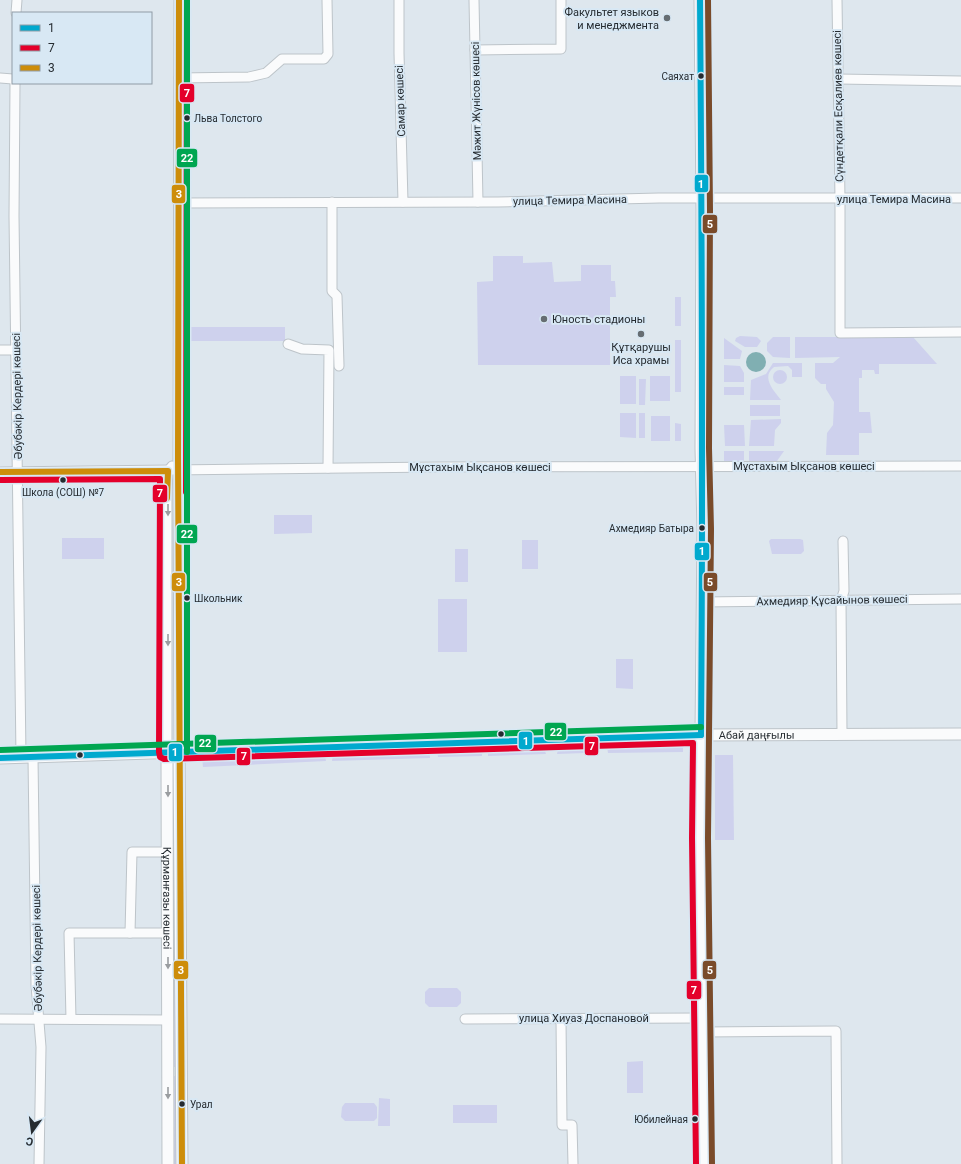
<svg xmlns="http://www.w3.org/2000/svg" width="961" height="1164" font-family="Roboto,sans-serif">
  <rect width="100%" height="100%" fill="#dee7ee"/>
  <g fill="#ced1ed">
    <path d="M 493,256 L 523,256 L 523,263 L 552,262 L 554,282 L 581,281 L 581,265 L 611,265 L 611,281 L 615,281 L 616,297 L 610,297 L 610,365 L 478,365 L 477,282 L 493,281 Z"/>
    <rect x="675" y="297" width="6" height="29"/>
    <rect x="185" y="327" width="100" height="14"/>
    <path d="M 740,336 L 757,337 L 761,341 L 757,347 L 745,347 L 735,341 L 736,338 Z"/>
    <path d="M 773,337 L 790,337 L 790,358 L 773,357 L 767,351 L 767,343 Z"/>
    <path d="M 795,337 L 913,337 L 937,364 L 879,364 L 879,374 L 875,374 L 874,370 L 862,370 L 862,378 L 859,378 L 859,412 L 870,412 L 872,433 L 859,433 L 859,455 L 826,455 L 827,433 L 833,425 L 834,402 L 826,389 L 826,384 L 821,384 L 815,378 L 815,363 L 833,363 L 840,357 L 795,358 Z"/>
    <path d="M 724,338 L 742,351 L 740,359 L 724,359 Z"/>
    <rect x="675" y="340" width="6" height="52"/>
    <path d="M 773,363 L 802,363 L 802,377 L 792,377 L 792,370 L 788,366 L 774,367 C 761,377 773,390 781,400 L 750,400 L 751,380 L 766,374 Z"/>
    <path d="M 724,365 L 740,366 L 744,373 L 744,382 L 724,382 Z"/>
    <circle cx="780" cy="377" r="7"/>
    <rect x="620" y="376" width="16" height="28"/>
    <rect x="650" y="376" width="20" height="25"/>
    <path d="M 639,379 L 646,379 L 645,405 L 639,405 Z"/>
    <rect x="724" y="387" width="20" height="8"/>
    <rect x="750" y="405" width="30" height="11"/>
    <path d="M 620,413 L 636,413 L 636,438 L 620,437 Z"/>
    <rect x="639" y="413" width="6" height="25"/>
    <rect x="651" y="416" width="19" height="25"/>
    <path d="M 781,419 L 781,423 L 775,430 L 774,446 L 749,446 L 751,420 Z"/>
    <path d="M 675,423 L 681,424 L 681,441 L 675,441 Z"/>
    <path d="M 724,425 L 744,425 L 745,446 L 725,446 Z"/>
    <rect x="724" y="451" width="20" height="10"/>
    <path d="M 749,451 L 784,451 L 777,461 L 749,461 Z"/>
    <path d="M 274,515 L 312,515 L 312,533 L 274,534 Z"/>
    <rect x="62" y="538" width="42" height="21"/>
    <path d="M 771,539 L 800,539 L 803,540 L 804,551 L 801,554 L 772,554 L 769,541 Z"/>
    <rect x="522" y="540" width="16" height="29"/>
    <rect x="455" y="549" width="13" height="33"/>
    <rect x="438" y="599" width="29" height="53"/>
    <path d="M 616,659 L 633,659 L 633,689 L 616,688 Z"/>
    <path d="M 683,743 L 683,752 L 608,753 L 607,746 L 610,744 Z"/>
    <path d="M 559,745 L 572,745 L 582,748 L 585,753 L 557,754 Z"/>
    <path d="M 482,746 L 482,756 L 438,757 L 437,751 L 440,748 Z"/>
    <path d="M 541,746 L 544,748 L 546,754 L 488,756 L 488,748 L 490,747 Z"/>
    <path d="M 429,747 L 430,758 L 332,761 L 333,752 Z"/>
    <path d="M 324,752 L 326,761 L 203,767 L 202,756 Z"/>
    <path d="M 715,755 L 733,755 L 734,840 L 715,840 Z"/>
    <path d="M 171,781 L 175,781 L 176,928 L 172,928 Z"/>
    <rect x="172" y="939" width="5" height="128"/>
    <path d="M 429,988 L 457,988 L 461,992 L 461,1003 L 457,1007 L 429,1007 L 425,1003 L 425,992 Z"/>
    <path d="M 643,1061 L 643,1093 L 627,1093 L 627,1062 Z"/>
    <path d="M 172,1076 L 178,1076 L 179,1164 L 173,1164 Z"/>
    <path d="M 379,1098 L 390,1099 L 390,1126 L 378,1126 Z"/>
    <path d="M 345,1103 L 374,1103 L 377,1107 L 377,1118 L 374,1121 L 345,1121 L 341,1117 L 342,1107 Z"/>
    <rect x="453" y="1105" width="44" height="18"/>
  </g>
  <circle fill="#80afb2" cx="756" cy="362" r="10"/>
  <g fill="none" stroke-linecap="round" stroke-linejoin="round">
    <defs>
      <g id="minor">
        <path d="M 179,0 L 178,459 L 179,752"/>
        <path d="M 399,0 L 399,53 L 403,202"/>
        <path d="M 474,0 L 478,202"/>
        <path d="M 837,0 L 840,199 L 840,333 L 961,332"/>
        <path d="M 16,13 L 17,0"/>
        <path d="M 475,50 L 561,49 L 561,0"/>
        <path d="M 0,78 L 13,79"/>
        <path d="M 179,78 L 249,77 L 266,73 L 282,59 L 324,59 L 328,54 L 327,0"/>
        <path d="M 838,79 L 961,81"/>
        <path d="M 15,83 L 14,216 L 21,757"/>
        <path d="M 332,202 L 332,291 L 337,296 L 339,366"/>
        <path d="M 179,203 L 498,202 L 659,198 L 961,198"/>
        <path d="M 288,344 L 302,349 L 329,350 L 328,468"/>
        <path d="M 0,350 L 16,350"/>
        <path d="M 0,472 L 440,467 L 961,466"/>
        <path d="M 702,602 L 961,599"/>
        <path d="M 842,734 L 841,600 L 844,591 L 843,541"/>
        <path d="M 167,752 L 167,489 L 168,471 L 172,466"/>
        <path d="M 33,757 L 36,985 L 41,1047 L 39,1164"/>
        <path d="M 130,933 L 168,933"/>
        <path d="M 0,1019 L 168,1020"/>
        <path d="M 71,1019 L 69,933 L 130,933 L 132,852 L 168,852"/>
        <path d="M 465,1019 L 702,1018"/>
        <path d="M 561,1019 L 562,1125 L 572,1125 L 573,1164"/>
        <path d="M 702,1032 L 836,1031 L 837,1164"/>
      </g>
      <g id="major">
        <path d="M 700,0 L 702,210 L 701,448 L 703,529 L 700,838 L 704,1164"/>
        <path id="s1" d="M 167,752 L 168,1164"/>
        <path d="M 179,752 L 182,1164"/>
        <path id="s2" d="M 0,758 L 701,735 L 961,734"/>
      </g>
    </defs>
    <use href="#minor" stroke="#bdc4c9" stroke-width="11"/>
    <use href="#major" stroke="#bdc4c9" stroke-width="13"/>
    <use href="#minor" stroke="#fafbfc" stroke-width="9"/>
    <use href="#major" stroke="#fafbfc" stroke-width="11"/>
    <defs>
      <g id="bus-1">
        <path d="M 700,0 C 702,245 703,490 701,735"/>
        <path d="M 0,758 L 701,735"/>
      </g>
      <g id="bus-2">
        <path d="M 0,480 L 160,479 L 159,752 L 160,757 L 164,759 L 693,743 L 692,838 L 696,1164"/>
        <path d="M 186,492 L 187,0"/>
      </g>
      <g id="bus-3">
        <path d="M 179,0 L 178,459 L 182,1164"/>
        <path d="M 0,472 L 168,471 L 167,498"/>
      </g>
      <g id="bus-4">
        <path d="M 0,750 L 701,727"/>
        <path d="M 187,752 L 187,0"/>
      </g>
      <path id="bus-5" d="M 708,0 L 710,210 L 709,448 L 711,529 L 708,838 L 712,1164"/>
    </defs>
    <use href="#bus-1" stroke="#d8e8f4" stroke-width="9"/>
    <use href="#bus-2" stroke="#d8e8f4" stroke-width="9"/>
    <use href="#bus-3" stroke="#d8e8f4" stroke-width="9"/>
    <use href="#bus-4" stroke="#d8e8f4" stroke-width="9"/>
    <use href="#bus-5" stroke="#d8e8f4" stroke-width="9"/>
    <use href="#bus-1" stroke="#00a9ce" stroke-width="6"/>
    <use href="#bus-2" stroke="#e4002b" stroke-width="6"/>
    <use href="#bus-3" stroke="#cd8d0a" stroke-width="6"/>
    <use href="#bus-4" stroke="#00a651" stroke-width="6"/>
    <use href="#bus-5" stroke="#7a4b2a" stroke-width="6"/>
  </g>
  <defs><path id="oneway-solid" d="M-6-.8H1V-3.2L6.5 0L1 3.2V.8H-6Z"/></defs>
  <g fill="#9a9da0">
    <use href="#oneway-solid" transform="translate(168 510) rotate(90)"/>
    <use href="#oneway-solid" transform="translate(168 640) rotate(90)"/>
    <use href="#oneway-solid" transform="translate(168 791) rotate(90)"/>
    <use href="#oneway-solid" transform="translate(168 963) rotate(90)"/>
    <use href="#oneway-solid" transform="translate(168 1093) rotate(90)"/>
  </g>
  <g fill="#666d72" stroke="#d8e8f4" stroke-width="1.5">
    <circle cx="667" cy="18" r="4"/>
    <circle cx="544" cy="319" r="4"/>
    <circle cx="641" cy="334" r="4"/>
  </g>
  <g fill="#252b30" stroke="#d8e8f4" stroke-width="1.5">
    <circle cx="701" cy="76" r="3.5"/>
    <circle cx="187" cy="118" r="3.5"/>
    <circle cx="63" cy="480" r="3.5"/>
    <circle cx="702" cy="528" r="3.5"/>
    <circle cx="187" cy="598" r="3.5"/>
    <circle cx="501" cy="734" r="3.5"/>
    <circle cx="80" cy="755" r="3.5"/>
    <circle cx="182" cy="1104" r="3.5"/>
    <circle cx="695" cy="1119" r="3.5"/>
  </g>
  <g text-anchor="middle" stroke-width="4" stroke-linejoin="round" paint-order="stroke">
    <g font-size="10" fill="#252b30" stroke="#d8e8f4" text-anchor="end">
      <text x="694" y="80">Саяхат</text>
      <text x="194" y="122" text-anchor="start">Льва Толстого</text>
      <text x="63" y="496" text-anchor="middle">Школа (СОШ) №7</text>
      <text x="694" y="532">Ахмедияр Батыра</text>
      <text x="194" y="602" text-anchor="start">Школьник</text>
      <text x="190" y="1108" text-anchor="start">Урал</text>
      <text x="688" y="1123">Юбилейная</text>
    </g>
    <g font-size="11" fill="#252b30" stroke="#d8e8f4" text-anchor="end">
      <text x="659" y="16">Факультет языков<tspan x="659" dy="13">и менеджмента</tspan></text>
      <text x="552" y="323" text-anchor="start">Юность стадионы</text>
      <text x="641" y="351" text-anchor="middle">Құтқарушы<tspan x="641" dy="13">Иса храмы</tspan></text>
    </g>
    <g font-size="11" fill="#252b30" stroke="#d8e8f4">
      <text transform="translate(400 101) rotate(-92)" y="4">Самар көшесі</text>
      <text transform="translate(476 101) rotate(-91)" y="4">Мәжит Жүнісов көшесі</text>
      <text transform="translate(838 106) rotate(-91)" y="4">Сүндетқали Есқалиев көшесі</text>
      <text x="894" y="203">улица Темира Масина</text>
      <text transform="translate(570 200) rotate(-1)" y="4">улица Темира Масина</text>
      <text transform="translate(17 396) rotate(-91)" y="4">Әбубәкір Кердері көшесі</text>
      <text x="804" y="470">Мұстахым Ықсанов көшесі</text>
      <text x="480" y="471">Мұстахым Ықсанов көшесі</text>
      <text transform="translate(832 600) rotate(-1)" y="4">Ахмедияр Құсайынов көшесі</text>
      <text dy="4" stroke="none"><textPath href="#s2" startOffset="757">Абай даңғылы</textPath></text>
      <text dy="4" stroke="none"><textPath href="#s1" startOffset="146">Құрманғазы көшесі</textPath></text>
      <text transform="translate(37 948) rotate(-91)" y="4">Әбубәкір Кердері көшесі</text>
      <text x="584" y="1022">улица Хиуаз Доспановой</text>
    </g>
  </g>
  <g stroke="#d8e8f4" stroke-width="1.5">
    <rect x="179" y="83" width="16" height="20" rx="4" fill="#e4002b"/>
    <rect x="176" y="148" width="22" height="20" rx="4" fill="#00a651"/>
    <rect x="694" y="174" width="15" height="19" rx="4" fill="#00a9ce"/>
    <rect x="171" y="184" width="15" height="20" rx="4" fill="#cd8d0a"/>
    <rect x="702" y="214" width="16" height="20" rx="4" fill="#7a4b2a"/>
    <rect x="152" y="484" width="16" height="19" rx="4" fill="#e4002b"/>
    <rect x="176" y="524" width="22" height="20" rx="4" fill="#00a651"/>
    <rect x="694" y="542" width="16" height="19" rx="4" fill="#00a9ce"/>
    <rect x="703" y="572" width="15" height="20" rx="4" fill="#7a4b2a"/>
    <rect x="171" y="572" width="15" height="20" rx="4" fill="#cd8d0a"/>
    <rect x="544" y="722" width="23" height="19" rx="4" fill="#00a651"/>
    <rect x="518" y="731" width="15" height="19" rx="4" fill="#00a9ce"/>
    <rect x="194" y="734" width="23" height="19" rx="4" fill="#00a651"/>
    <rect x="584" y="736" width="15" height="20" rx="4" fill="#e4002b"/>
    <rect x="168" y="743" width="15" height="19" rx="4" fill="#00a9ce"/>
    <rect x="236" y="747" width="15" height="19" rx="4" fill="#e4002b"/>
    <rect x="173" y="960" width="16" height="20" rx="4" fill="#cd8d0a"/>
    <rect x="702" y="960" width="15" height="20" rx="4" fill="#7a4b2a"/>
    <rect x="686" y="980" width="16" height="20" rx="4" fill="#e4002b"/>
  </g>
  <g font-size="11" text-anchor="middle" font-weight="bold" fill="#fff">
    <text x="187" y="97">7</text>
    <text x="187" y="162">22</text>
    <text x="701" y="188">1</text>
    <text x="179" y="198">3</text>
    <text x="710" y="228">5</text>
    <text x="160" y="497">7</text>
    <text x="187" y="538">22</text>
    <text x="702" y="555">1</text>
    <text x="710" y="586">5</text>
    <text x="179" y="586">3</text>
    <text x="556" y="736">22</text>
    <text x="526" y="745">1</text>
    <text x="205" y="747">22</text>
    <text x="592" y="750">7</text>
    <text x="175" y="756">1</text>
    <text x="244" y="760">7</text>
    <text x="181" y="974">3</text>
    <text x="710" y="974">5</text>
    <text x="694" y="994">7</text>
  </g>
  <rect x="12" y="12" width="140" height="72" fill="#d8e8f4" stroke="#909ca6"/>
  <rect x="20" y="25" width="20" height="6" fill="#00a9ce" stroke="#909ca6"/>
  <text x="48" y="32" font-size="12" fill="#252b30">1</text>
  <rect x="20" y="45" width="20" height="6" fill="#e4002b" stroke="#909ca6"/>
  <text x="48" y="52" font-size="12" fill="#252b30">7</text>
  <rect x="20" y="65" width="20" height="6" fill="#cd8d0a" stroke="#909ca6"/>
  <text x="48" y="72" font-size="12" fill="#252b30">3</text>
  <g transform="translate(32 1132) rotate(194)" stroke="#d8e8f4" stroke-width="3" paint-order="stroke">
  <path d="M0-3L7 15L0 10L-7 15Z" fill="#252b30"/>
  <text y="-6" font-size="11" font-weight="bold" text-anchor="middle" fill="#252b30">С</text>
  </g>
</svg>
